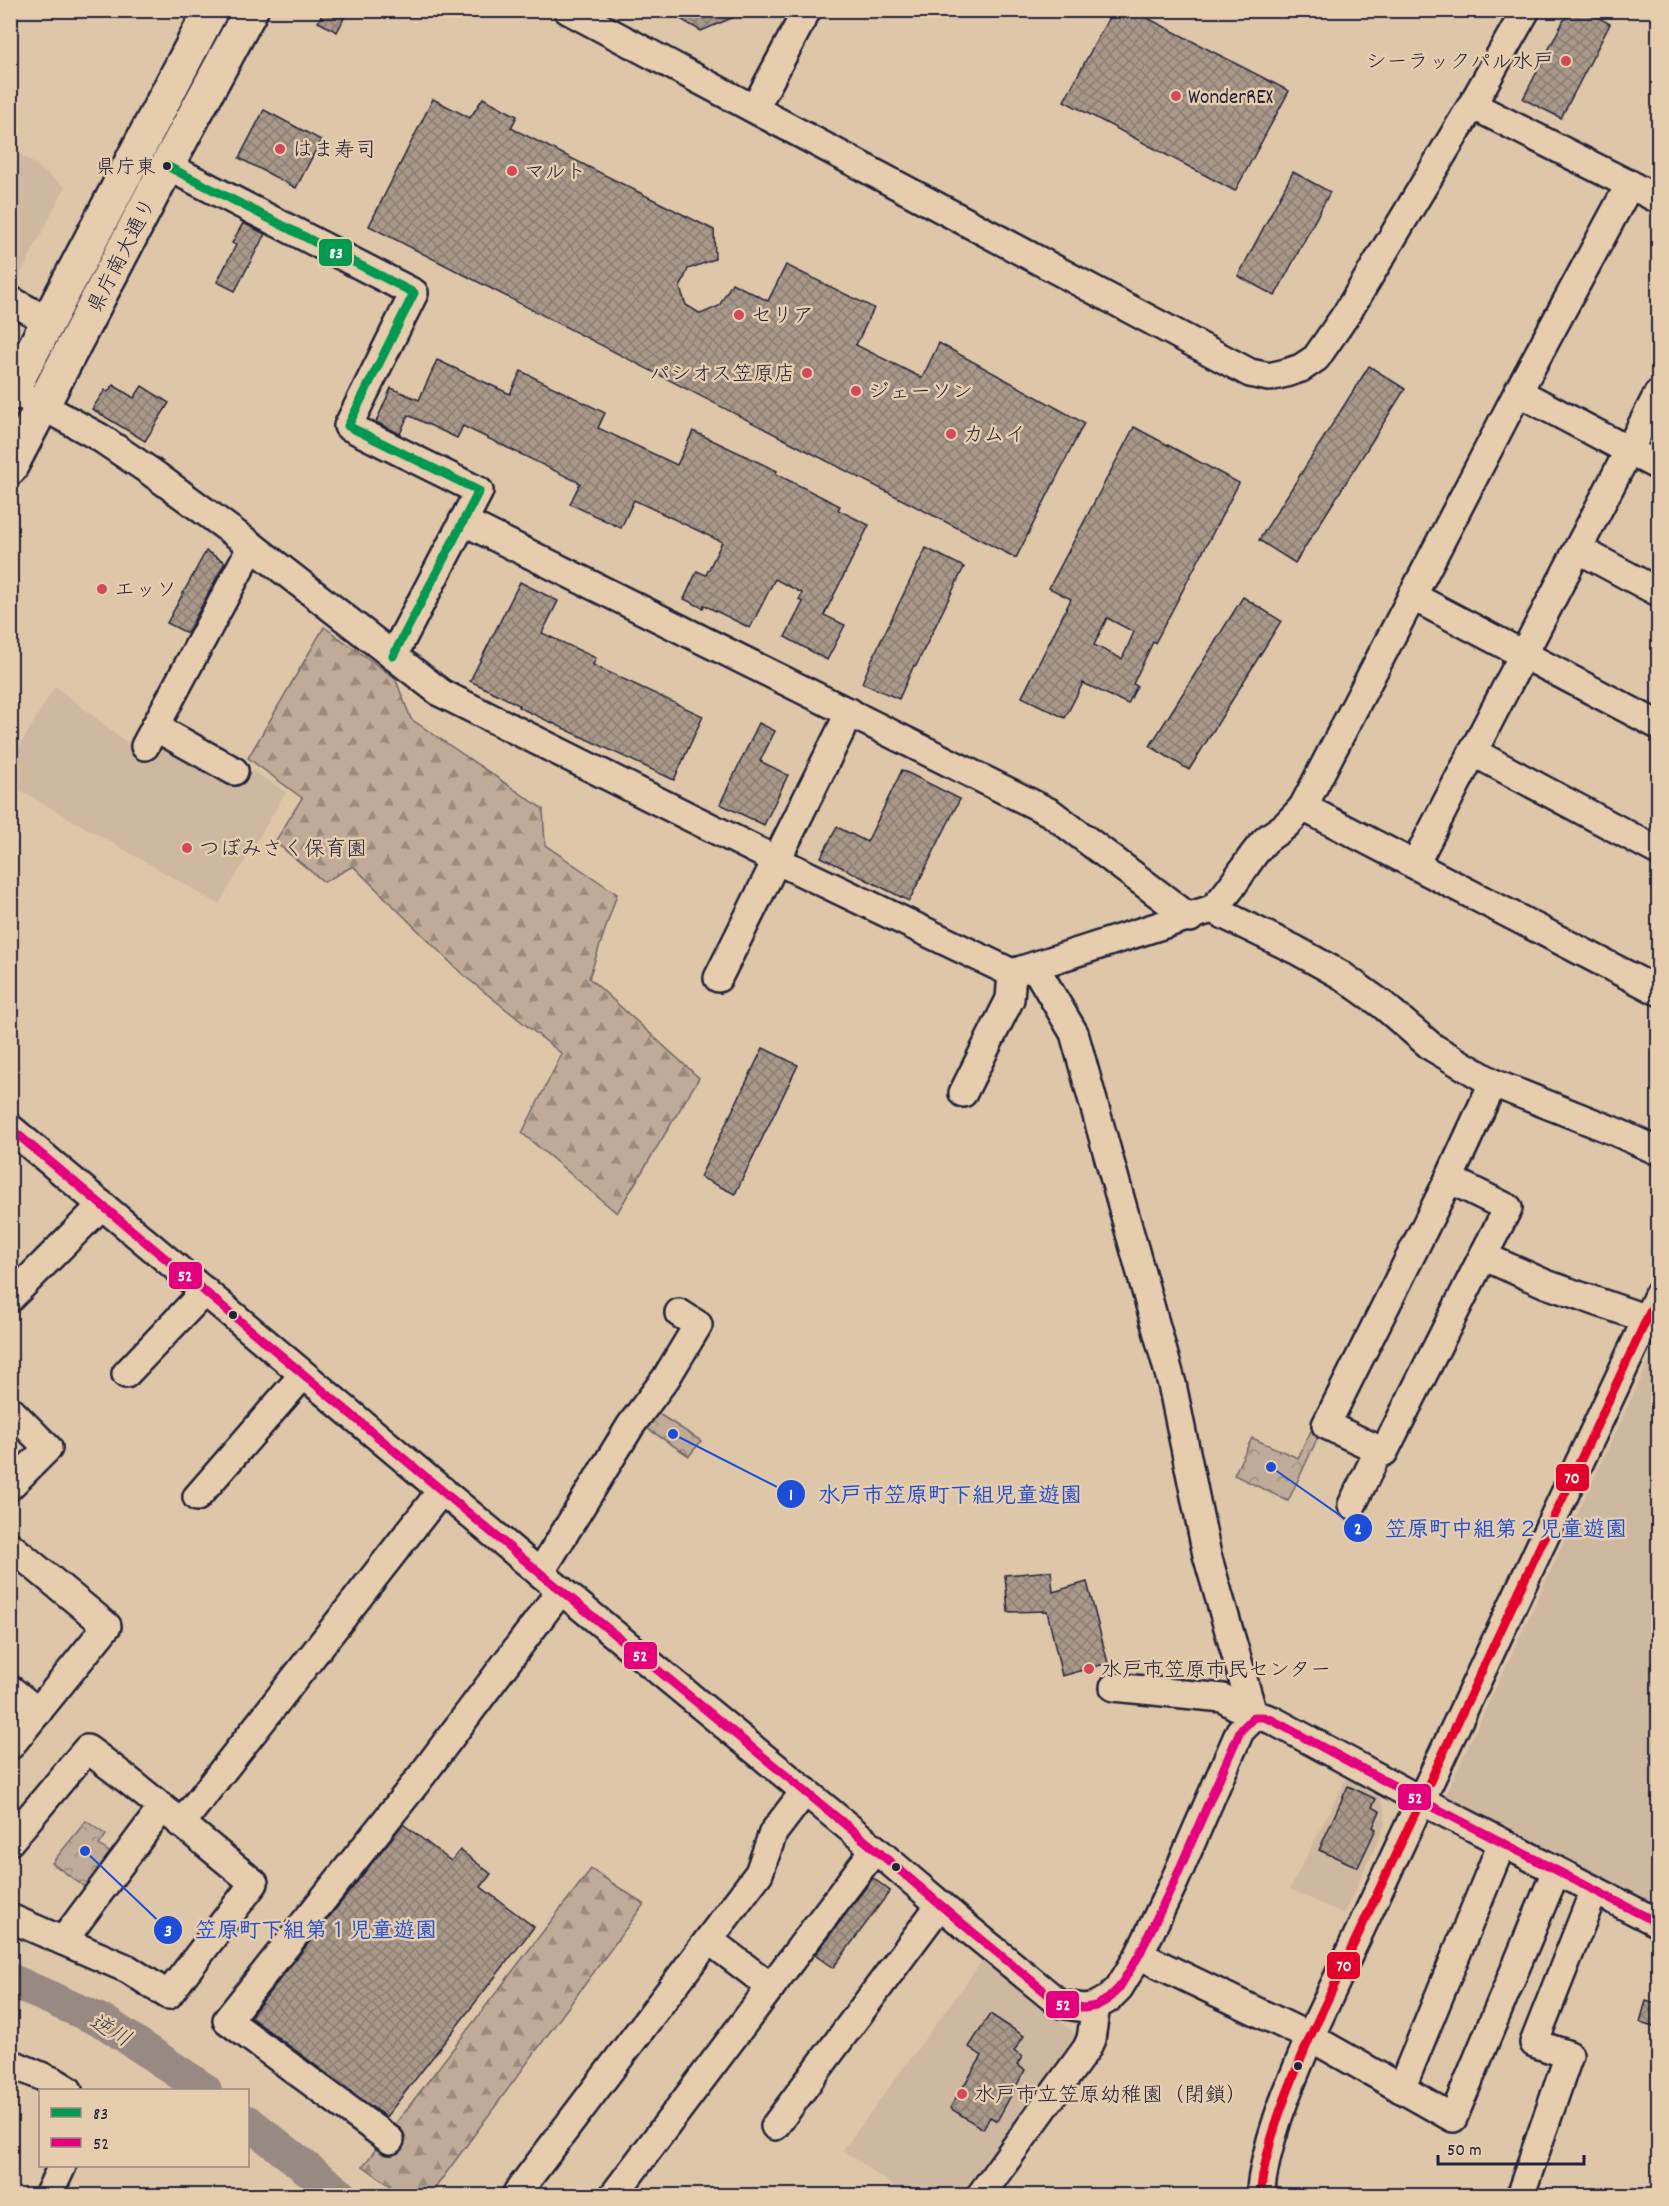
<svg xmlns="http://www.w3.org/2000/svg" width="1669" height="2206" font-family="Dekko,'Klee One',sans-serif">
  <defs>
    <pattern id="forest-firs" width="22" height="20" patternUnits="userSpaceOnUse" patternTransform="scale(1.5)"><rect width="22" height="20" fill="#bfab97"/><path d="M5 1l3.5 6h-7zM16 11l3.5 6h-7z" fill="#9b8b7c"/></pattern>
    <pattern id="park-crowns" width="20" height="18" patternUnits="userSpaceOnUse" patternTransform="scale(1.5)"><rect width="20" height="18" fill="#bfab97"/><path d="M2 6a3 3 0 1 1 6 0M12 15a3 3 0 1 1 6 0" fill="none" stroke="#9b8b7c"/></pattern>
    <pattern id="building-cross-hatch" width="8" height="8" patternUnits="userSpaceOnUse" patternTransform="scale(1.5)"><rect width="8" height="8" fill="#aa998a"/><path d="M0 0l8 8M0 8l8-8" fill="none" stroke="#8a7c72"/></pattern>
  </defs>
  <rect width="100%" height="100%" fill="#dec6a9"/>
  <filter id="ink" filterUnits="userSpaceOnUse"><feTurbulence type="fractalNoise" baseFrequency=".0167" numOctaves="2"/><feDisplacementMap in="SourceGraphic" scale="12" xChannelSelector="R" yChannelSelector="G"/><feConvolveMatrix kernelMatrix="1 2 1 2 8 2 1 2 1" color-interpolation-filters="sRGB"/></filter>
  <g filter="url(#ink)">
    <g fill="#ceb8a0">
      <path d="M 11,147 L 65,187 L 11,293 Z"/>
      <path d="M 55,686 L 134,748 L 138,741 L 157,754 L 164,743 L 243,765 L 286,792 L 219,904 L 11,785 L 11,761 Z"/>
      <path d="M 1658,1342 L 1658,1906 L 1445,1796 Z"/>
      <path d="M 1347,1777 L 1375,1791 L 1381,1800 L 1385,1811 L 1385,1824 L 1381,1834 L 1344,1914 L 1290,1889 Z"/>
      <path d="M 983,1960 L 1081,2038 L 968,2195 L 906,2195 L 843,2150 Z"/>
    </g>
    <g fill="url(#forest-firs)" stroke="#706669" stroke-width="1.5">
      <path d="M 324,627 L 395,678 L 411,719 L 543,809 L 545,845 L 617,894 L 589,978 L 699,1078 L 617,1213 L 522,1133 L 562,1054 L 462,974 L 353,866 L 324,882 L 275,842 L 302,798 L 248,758 Z"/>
      <path d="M 591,1869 L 644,1904 L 430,2195 L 403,2195 L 363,2166 Z"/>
    </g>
    <g fill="url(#park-crowns)" stroke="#706669" stroke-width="1.5">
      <path d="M 656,1412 L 701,1441 L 689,1456 L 645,1427 Z"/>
      <path d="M 1311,1431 L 1319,1435 L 1288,1501 L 1234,1475 L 1252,1438 L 1298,1458 Z"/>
      <path d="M 86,1821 L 106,1835 L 99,1845 L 116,1857 L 90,1891 L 52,1863 Z"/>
    </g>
    <path fill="#988982" stroke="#696066" stroke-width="1.5" d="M 10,1973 L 110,2018 L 104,2029 L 11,1986 Z"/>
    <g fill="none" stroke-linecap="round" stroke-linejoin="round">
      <g stroke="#988982" stroke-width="34">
        <path d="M 10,1980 L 106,2023 L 205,2090"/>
        <path d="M 248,2122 L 342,2196"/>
      </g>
    </g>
    <g fill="url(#building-cross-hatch)" stroke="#22223b" stroke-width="1.5" fill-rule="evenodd">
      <path d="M 324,10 L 348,10 L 337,32 L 318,22 Z"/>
      <path d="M 665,10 L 749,10 L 749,11 L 701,31 Z"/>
      <path d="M 1113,10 L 1132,10 L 1289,91 L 1235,191 L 1064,101 Z"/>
      <path d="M 1569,10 L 1585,10 L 1610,24 L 1561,118 L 1523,99 Z"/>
      <path d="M 483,98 L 517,116 L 511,128 L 714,230 L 715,259 L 688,269 L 680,288 L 686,305 L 701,314 L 719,306 L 732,283 L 768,301 L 786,265 L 874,308 L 856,345 L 922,378 L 939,343 L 1084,423 L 1016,558 L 369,226 L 433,99 L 470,118 Z"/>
      <path d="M 264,110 L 321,140 L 296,188 L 239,158 Z"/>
      <path d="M 1293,172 L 1330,192 L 1275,296 L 1238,276 Z"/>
      <path d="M 243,223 L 265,234 L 235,291 L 217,282 L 236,245 L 232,243 Z"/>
      <path d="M 437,360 L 510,394 L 521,371 L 605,413 L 598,428 L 677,465 L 693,431 L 777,471 L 776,474 L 840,506 L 838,510 L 869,525 L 824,615 L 845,625 L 827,660 L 785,637 L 803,602 L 799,600 L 802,593 L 775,579 L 750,628 L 704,605 L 703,608 L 684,599 L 697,571 L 706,575 L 722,542 L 634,500 L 621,528 L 570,504 L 580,483 L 463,426 L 457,438 L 408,415 L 400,434 L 376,422 L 391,388 L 419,400 Z"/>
      <path d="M 1369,366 L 1405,389 L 1295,563 L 1259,540 Z"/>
      <path d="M 113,385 L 134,398 L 142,386 L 169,403 L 145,441 L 92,409 L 105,390 L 108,392 Z"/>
      <path d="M 1134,427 L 1239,483 L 1155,643 L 1153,642 L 1133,684 L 1137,686 L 1128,704 L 1083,683 L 1065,718 L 1022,697 L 1071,599 L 1049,588 ZM 1107,618 L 1134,632 L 1122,659 L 1094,645 Z"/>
      <path d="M 926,548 L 964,567 L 916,666 L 914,665 L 899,699 L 862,683 L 872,659 Z"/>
      <path d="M 206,551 L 225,562 L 187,633 L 167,623 Z"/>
      <path d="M 520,582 L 558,601 L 542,633 L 596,658 L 593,665 L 703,716 L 674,780 L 518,707 L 519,705 L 470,681 Z"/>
      <path d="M 1243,597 L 1281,621 L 1189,770 L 1150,746 Z"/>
      <path d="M 759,723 L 775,731 L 760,761 L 788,775 L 764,825 L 720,804 Z"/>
      <path d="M 902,770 L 960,799 L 909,901 L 821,857 L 837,827 L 867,842 Z"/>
      <path d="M 763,1048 L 798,1065 L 735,1194 L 700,1177 Z"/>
      <path d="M 1051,1571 L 1053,1592 L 1087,1582 L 1108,1663 L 1062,1676 L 1047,1611 L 1008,1612 L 1005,1575 Z"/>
      <path d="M 1348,1786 L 1376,1799 L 1372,1807 L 1380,1811 L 1373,1827 L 1376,1829 L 1358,1867 L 1319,1850 Z"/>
      <path d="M 403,1824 L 451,1861 L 460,1850 L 491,1874 L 481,1887 L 534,1927 L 386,2117 L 250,2017 Z"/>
      <path d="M 873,1878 L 890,1891 L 833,1968 L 815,1955 Z"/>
      <path d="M 1646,2001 L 1659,2005 L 1659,2028 L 1640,2022 Z"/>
      <path d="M 990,2014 L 1024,2036 L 1014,2051 L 1022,2057 L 1017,2065 L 1025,2070 L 997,2121 L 990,2117 L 983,2129 L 950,2108 L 982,2056 L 969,2047 Z"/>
    </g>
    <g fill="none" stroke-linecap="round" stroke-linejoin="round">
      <defs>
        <g id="minor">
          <path d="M 568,10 L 1250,373 L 1269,377 L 1286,373 L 1301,368 L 1316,358 L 1347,313 L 1472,105 L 1526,10"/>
          <path d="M 1472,105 L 1658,199"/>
          <path d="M 755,108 L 807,10"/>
          <path d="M 167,166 L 414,293 L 348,426 L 479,491 L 393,656"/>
          <path d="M 10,300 L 48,321"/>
          <path d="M 13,390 L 99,437 L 151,472 L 252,546 L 441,693 L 776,860 L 1012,973 L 1212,909 C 1234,890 1244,863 1264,842 C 1270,835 1280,831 1287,824 C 1292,819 1298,813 1303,807 L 1658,991"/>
          <path d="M 1518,392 L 1658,466"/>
          <path d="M 463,521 L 1051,813 L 1190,918"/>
          <path d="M 1578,549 L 1658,592"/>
          <path d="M 1412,596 L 1658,725"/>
          <path d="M 155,727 L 234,771"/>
          <path d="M 145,746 L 252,546"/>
          <path d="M 1473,752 L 1658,851"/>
          <path d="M 1303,807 L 1518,392 L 1630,184"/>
          <path d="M 1415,864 L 1658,394"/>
          <path d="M 1212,909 L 1296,950 L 1341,975 L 1383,1005 L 1432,1047 L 1493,1083 L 1614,1131 L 1658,1151"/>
          <path d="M 1035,967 L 1074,1033 L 1172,1384 L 1207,1555 L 1254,1717"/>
          <path d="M 718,978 L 850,712"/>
          <path d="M 963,1093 L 1010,999 L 1012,973"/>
          <path d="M 10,1128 L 540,1573 L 875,1849 L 971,1931 L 1060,2004 L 1084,2008 L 1096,2006 L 1108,1999 L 1119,1988 L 1139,1955 L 1174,1882 L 1240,1731 L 1254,1717 L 1263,1717 L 1272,1720 L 1422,1801 L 1658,1923"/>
          <path d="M 1449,1179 L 1493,1083"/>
          <path d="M 1483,1256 L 1508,1208 L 1449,1179 L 1326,1425 L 1384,1452 L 1483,1256 L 1546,1284 L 1647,1319"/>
          <path d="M 10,1298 L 102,1205"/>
          <path d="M 126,1374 L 205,1291"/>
          <path d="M 10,1410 L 48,1448 L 10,1486"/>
          <path d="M 197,1497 L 303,1375"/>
          <path d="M 1352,1505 L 1379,1450"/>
          <path d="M 10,1546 L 107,1626 L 10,1746"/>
          <path d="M 540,1573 L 631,1425 L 666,1378 L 698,1325 L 679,1313"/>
          <path d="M 1114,1687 L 1223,1698 L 1254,1717"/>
          <path d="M 10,1689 L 38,1712"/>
          <path d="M 181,1824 L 442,1490"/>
          <path d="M 10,1841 L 87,1749 C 145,1791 198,1838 254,1883 L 168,1995 L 128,1969 L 10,1918"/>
          <path d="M 709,1940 L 771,1987"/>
          <path d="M 63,1941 L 162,1808"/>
          <path d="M 1139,1955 L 1310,2037 L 1453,2118 L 1556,1871"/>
          <path d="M 10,2063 L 55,2082 L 68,2090"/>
          <path d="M 1401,2089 L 1502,1843"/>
          <path d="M 775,2126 L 940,1905"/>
          <path d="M 390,2140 L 227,2020 L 419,1779 L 561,1590"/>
          <path d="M 48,2196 L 62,2166"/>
          <path d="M 520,2196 L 517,2193 L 759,1873 L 773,1833 L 805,1791"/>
          <path d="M 613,2196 L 875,1849"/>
          <path d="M 980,2196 L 1087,2048 L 1091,2039 L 1096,2006"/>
          <path d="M 1260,2196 C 1266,2139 1288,2089 1310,2037 L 1658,1295"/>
          <path d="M 1520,2196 L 1569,2055 L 1534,2043 L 1594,1891"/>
        </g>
        <g id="major">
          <path d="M 10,394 L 211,10"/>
          <path d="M 10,468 L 167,166 L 251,10"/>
        </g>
      </defs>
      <use href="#minor" stroke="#22223b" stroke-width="32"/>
      <use href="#major" stroke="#22223b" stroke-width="38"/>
      <use href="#minor" stroke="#e6cdae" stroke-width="27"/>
      <use href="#major" stroke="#e6cdae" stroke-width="33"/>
      <defs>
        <path id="bus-1" d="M 167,166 L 414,293 L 348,426 L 479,491 L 393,656"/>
        <path id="bus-2" d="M 10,1128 L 540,1573 L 875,1849 L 971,1931 L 1060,2004 L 1084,2008 L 1096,2006 L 1108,1999 L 1119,1988 L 1139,1955 L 1174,1882 L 1240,1731 L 1254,1717 L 1263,1717 L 1272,1720 L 1422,1801 L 1658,1923"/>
        <path id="bus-3" d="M 1260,2196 C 1266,2139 1288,2089 1310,2037 L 1658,1295"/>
      </defs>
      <use href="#bus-1" stroke="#e6cdae" stroke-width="14"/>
      <use href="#bus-2" stroke="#e6cdae" stroke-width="14"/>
      <use href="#bus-3" stroke="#e6cdae" stroke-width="14"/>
      <use href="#bus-1" stroke="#03994f" stroke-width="9"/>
      <use href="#bus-2" stroke="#e5007d" stroke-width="9"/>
      <use href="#bus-3" stroke="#e4002b" stroke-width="9"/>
    </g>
  </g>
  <g fill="#d1495b" stroke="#e6cdae" stroke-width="2">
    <circle cx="1566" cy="61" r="6"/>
    <circle cx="1176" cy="96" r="6"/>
    <circle cx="280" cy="149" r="6"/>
    <circle cx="512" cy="171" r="6"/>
    <circle cx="739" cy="315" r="6"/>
    <circle cx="807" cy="373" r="6"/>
    <circle cx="856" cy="391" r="6"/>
    <circle cx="951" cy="434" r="6"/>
    <circle cx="102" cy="589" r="6"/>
    <circle cx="187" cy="848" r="6"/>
    <circle cx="1089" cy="1669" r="6"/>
    <circle cx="962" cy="2094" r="6"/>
  </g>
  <g fill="#22223b" stroke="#e6cdae" stroke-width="2">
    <circle cx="167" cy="166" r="5"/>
    <circle cx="233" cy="1315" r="5"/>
    <circle cx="896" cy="1867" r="5"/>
    <circle cx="1298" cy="2066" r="5"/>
  </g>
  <g text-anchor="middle" stroke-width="5" stroke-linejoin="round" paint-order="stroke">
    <g font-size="20" fill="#22223b" stroke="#e6cdae" text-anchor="end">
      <text x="156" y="173">県庁東</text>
    </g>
    <g font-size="21" fill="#22223b" stroke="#e6cdae" text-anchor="start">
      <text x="1554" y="68" text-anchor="end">シーラックパル水戸</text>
      <text x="1188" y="103">WonderREX</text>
      <text x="292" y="156">はま寿司</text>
      <text x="524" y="178">マルト</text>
      <text x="751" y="322">セリア</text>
      <text x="795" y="380" text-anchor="end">パシオス笠原店</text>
      <text x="868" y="398">ジェーソン</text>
      <text x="963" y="441">カムイ</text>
      <text x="114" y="596">エッソ</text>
      <text x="199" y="855">つぼみさく保育園</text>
      <text x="1101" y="1676">水戸市笠原市民センター</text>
      <text x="974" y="2101">水戸市立笠原幼稚園（閉鎖）</text>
    </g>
    <g font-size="21" fill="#22223b" stroke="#e6cdae">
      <text transform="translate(121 255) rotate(-63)" y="7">県庁南大通り</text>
    </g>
    <g font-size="22" font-style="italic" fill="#403c4d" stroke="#e6cdae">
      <text transform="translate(111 2029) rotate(30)" y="8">逆川</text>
    </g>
  </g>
  <path fill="none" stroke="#1d4ed8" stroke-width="2" d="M673 1434L791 1494M1271 1467L1358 1528M85 1851L168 1930"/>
  <g fill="#1d4ed8" stroke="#e6cdae" stroke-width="2">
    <circle cx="673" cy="1434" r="6"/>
    <circle cx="1271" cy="1467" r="6"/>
    <circle cx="85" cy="1851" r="6"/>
    <circle cx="791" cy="1494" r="15"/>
    <circle cx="1358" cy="1528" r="15"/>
    <circle cx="168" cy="1930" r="15"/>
  </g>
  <g font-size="18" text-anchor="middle" font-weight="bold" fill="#fff">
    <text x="791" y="1500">1</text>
    <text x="1358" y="1534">2</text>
    <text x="168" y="1936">3</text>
  </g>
  <g font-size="22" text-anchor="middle" font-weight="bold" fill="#1d4ed8" stroke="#e6cdae" stroke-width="5" stroke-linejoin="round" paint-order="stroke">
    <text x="950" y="1502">水戸市笠原町下組児童遊園</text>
    <text x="1506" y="1536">笠原町中組第２児童遊園</text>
    <text x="316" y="1937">笠原町下組第１児童遊園</text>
  </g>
  <g stroke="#e6cdae" stroke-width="2">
    <rect x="318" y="238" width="35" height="29" rx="6" fill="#03994f"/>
    <rect x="168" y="1261" width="35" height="29" rx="6" fill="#e5007d"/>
    <rect x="1555" y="1463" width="35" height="29" rx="6" fill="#e4002b"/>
    <rect x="623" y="1641" width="35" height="29" rx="6" fill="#e5007d"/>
    <rect x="1397" y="1783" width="35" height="28" rx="6" fill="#e5007d"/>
    <rect x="1326" y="1951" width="35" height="29" rx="6" fill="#e4002b"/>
    <rect x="1045" y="1990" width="35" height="29" rx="6" fill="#e5007d"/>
  </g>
  <g font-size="16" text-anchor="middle" font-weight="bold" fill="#fff">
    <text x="336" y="258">83</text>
    <text x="185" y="1281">52</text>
    <text x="1572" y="1483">70</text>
    <text x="640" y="1661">52</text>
    <text x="1415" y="1803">52</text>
    <text x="1344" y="1971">70</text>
    <text x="1063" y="2010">52</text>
  </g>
  <rect width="1669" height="2206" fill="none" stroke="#e6cdae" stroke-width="36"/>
  <rect x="18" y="18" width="1633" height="2170" fill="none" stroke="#22223b" stroke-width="2" filter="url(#ink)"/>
  <rect x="39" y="2089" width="210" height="78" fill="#e6cdae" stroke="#988980" stroke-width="1.5"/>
  <rect x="51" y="2108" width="30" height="9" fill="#03994f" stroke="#988980" stroke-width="1.5"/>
  <text x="93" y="2119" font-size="18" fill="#22223b">83</text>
  <rect x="51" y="2138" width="30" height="9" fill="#e5007d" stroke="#988980" stroke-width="1.5"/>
  <text x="93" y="2149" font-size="18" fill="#22223b">52</text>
  <path d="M1438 2155v9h146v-9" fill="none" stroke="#22223b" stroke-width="3"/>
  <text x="1447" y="2155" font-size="18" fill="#22223b" stroke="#e6cdae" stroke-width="4.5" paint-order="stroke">50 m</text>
</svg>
